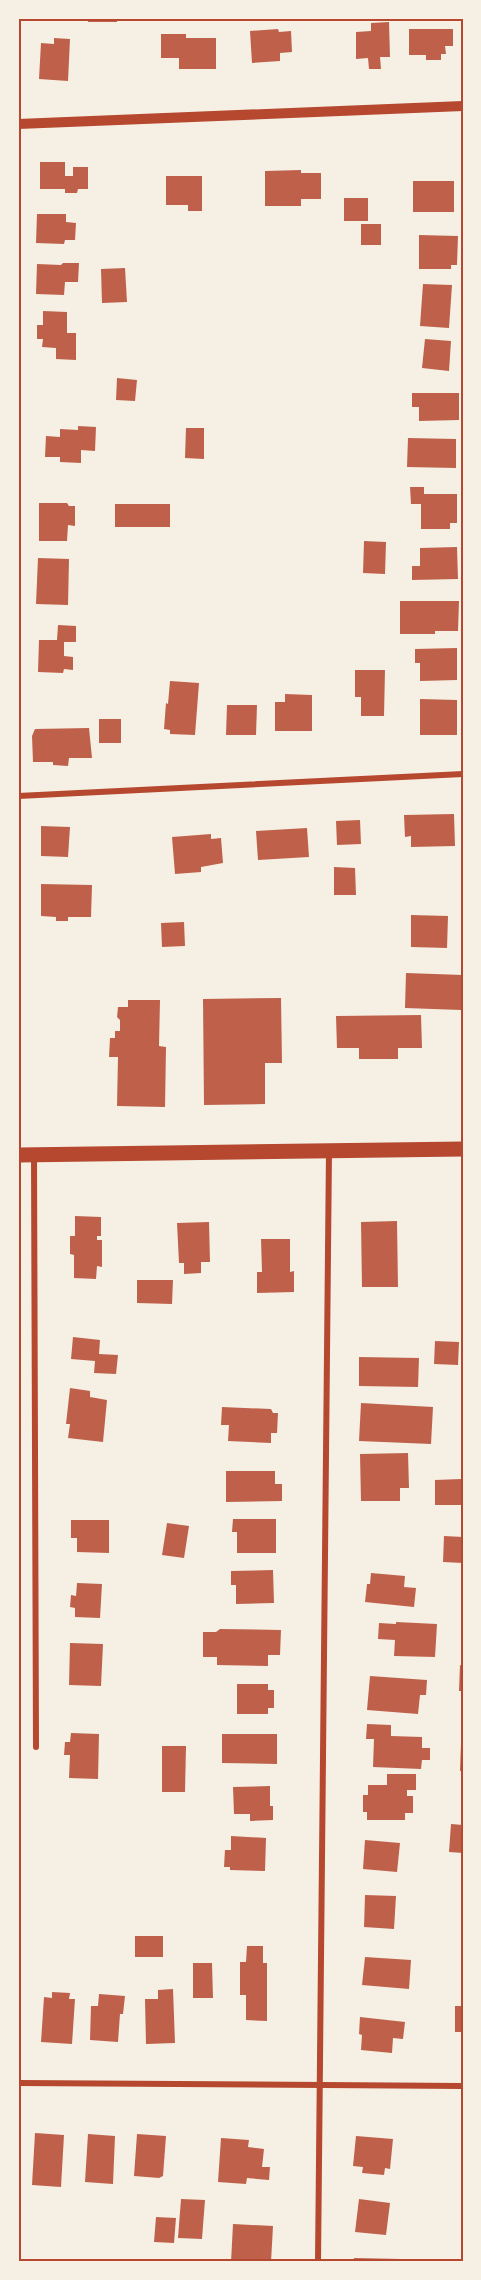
<svg xmlns="http://www.w3.org/2000/svg" width="481" height="2280" font-family="Lora,serif">
  <rect width="100%" height="100%" fill="#f6efe4"/>
  <g fill="#bf614a">
    <rect x="88" y="18" width="29" height="4"/>
    <path d="M 389,22 L 390,57 L 380,57 L 381,69 L 369,69 L 368,58 L 356,59 L 356,32 L 371,31 L 371,23 Z"/>
    <path d="M 278,29 L 279,32 L 291,31 L 292,52 L 280,53 L 280,61 L 252,63 L 250,31 Z"/>
    <path d="M 409,29 L 453,29 L 453,46 L 445,46 L 446,54 L 441,54 L 441,60 L 426,60 L 426,55 L 409,55 Z"/>
    <path d="M 161,34 L 186,34 L 186,38 L 216,38 L 216,69 L 179,69 L 179,58 L 161,58 Z"/>
    <path d="M 54,38 L 70,39 L 68,81 L 39,79 L 41,43 L 54,44 Z"/>
    <path d="M 40,162 L 65,162 L 65,176 L 73,176 L 73,167 L 88,167 L 88,189 L 78,189 L 77,193 L 65,193 L 65,189 L 40,189 Z"/>
    <path d="M 301,170 L 301,173 L 321,173 L 321,199 L 301,199 L 301,206 L 265,206 L 265,171 Z"/>
    <path d="M 166,176 L 202,176 L 202,211 L 188,211 L 188,205 L 166,205 Z"/>
    <rect x="413" y="181" width="41" height="31"/>
    <rect x="344" y="198" width="24" height="23"/>
    <path d="M 37,214 L 66,214 L 66,222 L 76,223 L 75,240 L 65,240 L 64,244 L 36,243 Z"/>
    <rect x="361" y="224" width="20" height="21"/>
    <path d="M 419,235 L 458,236 L 457,265 L 451,265 L 451,269 L 419,269 Z"/>
    <path d="M 63,263 L 79,263 L 78,282 L 65,282 L 64,295 L 36,294 L 37,264 L 61,265 Z"/>
    <path d="M 125,268 L 127,302 L 102,303 L 101,269 Z"/>
    <path d="M 423,284 L 452,285 L 449,328 L 420,326 Z"/>
    <path d="M 43,311 L 67,312 L 67,333 L 76,333 L 76,360 L 56,359 L 56,348 L 42,347 L 43,339 L 37,339 L 37,325 L 43,325 Z"/>
    <path d="M 425,339 L 451,341 L 449,371 L 422,368 Z"/>
    <path d="M 117,378 L 137,380 L 135,401 L 116,400 Z"/>
    <path d="M 412,393 L 459,393 L 459,420 L 419,421 L 419,407 L 412,407 Z"/>
    <path d="M 78,426 L 96,427 L 95,451 L 81,450 L 81,463 L 60,462 L 60,457 L 45,457 L 46,436 L 60,437 L 60,429 L 78,430 Z"/>
    <path d="M 186,428 L 204,428 L 204,459 L 185,458 Z"/>
    <path d="M 408,438 L 456,439 L 456,468 L 407,467 Z"/>
    <path d="M 410,487 L 424,487 L 424,494 L 457,494 L 457,523 L 450,523 L 450,529 L 421,529 L 421,504 L 411,504 Z"/>
    <path d="M 39,503 L 67,503 L 69,506 L 75,506 L 75,526 L 68,525 L 67,541 L 39,541 Z"/>
    <rect x="115" y="504" width="55" height="23"/>
    <path d="M 364,541 L 386,542 L 385,574 L 363,573 Z"/>
    <path d="M 457,547 L 458,579 L 412,580 L 412,566 L 420,566 L 420,548 Z"/>
    <path d="M 38,558 L 69,559 L 68,605 L 36,604 Z"/>
    <path d="M 400,601 L 459,601 L 458,631 L 435,631 L 435,634 L 400,634 Z"/>
    <path d="M 58,625 L 76,626 L 76,642 L 64,642 L 64,656 L 73,657 L 73,670 L 64,669 L 63,673 L 38,672 L 39,640 L 57,640 Z"/>
    <path d="M 457,648 L 457,680 L 420,681 L 420,663 L 415,663 L 415,649 Z"/>
    <path d="M 355,670 L 385,670 L 384,716 L 361,716 L 361,697 L 355,697 Z"/>
    <path d="M 170,681 L 199,683 L 195,735 L 170,734 L 170,730 L 164,729 L 166,703 L 168,704 Z"/>
    <path d="M 285,694 L 312,695 L 312,731 L 275,731 L 275,702 L 285,702 Z"/>
    <path d="M 420,699 L 457,700 L 457,735 L 420,735 Z"/>
    <path d="M 227,705 L 257,705 L 256,735 L 226,735 Z"/>
    <rect x="99" y="719" width="22" height="24"/>
    <path d="M 89,728 L 92,758 L 69,758 L 68,766 L 53,765 L 53,762 L 33,762 L 32,736 L 35,729 Z"/>
    <path d="M 454,814 L 455,846 L 411,847 L 411,836 L 405,837 L 404,815 Z"/>
    <path d="M 360,820 L 361,844 L 337,845 L 336,821 Z"/>
    <path d="M 41,826 L 70,827 L 68,857 L 41,856 Z"/>
    <path d="M 307,828 L 309,857 L 258,860 L 256,831 Z"/>
    <path d="M 211,834 L 211,839 L 221,838 L 223,863 L 201,867 L 201,872 L 175,874 L 172,837 Z"/>
    <path d="M 334,867 L 355,868 L 356,895 L 334,895 Z"/>
    <path d="M 41,884 L 92,885 L 91,917 L 68,917 L 68,921 L 56,921 L 56,917 L 41,916 Z"/>
    <path d="M 411,915 L 448,916 L 447,948 L 411,947 Z"/>
    <path d="M 184,922 L 185,946 L 162,947 L 161,923 Z"/>
    <path d="M 406,973 L 463,975 L 461,1010 L 405,1008 Z"/>
    <path d="M 281,998 L 282,1063 L 265,1063 L 265,1104 L 204,1105 L 203,999 Z"/>
    <path d="M 128,1000 L 160,1000 L 159,1046 L 166,1047 L 165,1107 L 117,1106 L 118,1057 L 109,1057 L 110,1038 L 115,1038 L 115,1031 L 120,1031 L 120,1020 L 117,1017 L 118,1007 L 128,1007 Z"/>
    <path d="M 421,1015 L 422,1048 L 398,1048 L 398,1059 L 359,1059 L 359,1048 L 337,1048 L 336,1016 Z"/>
    <path d="M 75,1216 L 101,1217 L 101,1236 L 97,1236 L 97,1240 L 102,1240 L 102,1267 L 97,1266 L 96,1279 L 74,1278 L 74,1255 L 70,1254 L 70,1236 L 75,1236 Z"/>
    <path d="M 397,1221 L 398,1287 L 362,1287 L 361,1222 Z"/>
    <path d="M 209,1222 L 210,1262 L 201,1262 L 201,1273 L 184,1274 L 184,1263 L 179,1263 L 177,1223 Z"/>
    <path d="M 261,1239 L 290,1239 L 290,1272 L 294,1271 L 294,1292 L 257,1293 L 257,1272 L 262,1272 Z"/>
    <path d="M 137,1280 L 173,1280 L 172,1304 L 137,1303 Z"/>
    <path d="M 73,1337 L 100,1340 L 99,1354 L 118,1355 L 116,1374 L 94,1373 L 95,1361 L 71,1359 Z"/>
    <path d="M 435,1341 L 459,1342 L 458,1365 L 434,1364 Z"/>
    <path d="M 359,1357 L 419,1358 L 418,1387 L 359,1386 Z"/>
    <path d="M 70,1388 L 90,1391 L 90,1397 L 107,1400 L 103,1442 L 68,1438 L 70,1424 L 66,1424 Z"/>
    <path d="M 361,1403 L 433,1407 L 431,1444 L 359,1441 Z"/>
    <path d="M 222,1407 L 271,1409 L 273,1413 L 278,1413 L 277,1433 L 271,1433 L 271,1443 L 228,1441 L 229,1425 L 221,1425 Z"/>
    <path d="M 408,1453 L 409,1488 L 400,1488 L 400,1501 L 361,1501 L 360,1454 Z"/>
    <path d="M 226,1471 L 275,1471 L 275,1484 L 282,1484 L 282,1501 L 226,1502 Z"/>
    <path d="M 461,1479 L 461,1505 L 435,1505 L 435,1480 Z"/>
    <path d="M 233,1519 L 276,1519 L 276,1553 L 237,1553 L 237,1532 L 232,1532 Z"/>
    <path d="M 71,1520 L 109,1520 L 109,1553 L 77,1552 L 77,1538 L 71,1538 Z"/>
    <path d="M 167,1523 L 189,1526 L 184,1558 L 162,1555 Z"/>
    <path d="M 444,1536 L 463,1537 L 463,1563 L 443,1562 Z"/>
    <path d="M 273,1570 L 274,1603 L 236,1604 L 236,1585 L 231,1585 L 231,1571 Z"/>
    <path d="M 371,1573 L 405,1576 L 404,1587 L 416,1588 L 414,1607 L 365,1602 L 367,1584 L 370,1584 Z"/>
    <path d="M 77,1583 L 102,1584 L 100,1618 L 75,1617 L 75,1608 L 70,1607 L 71,1595 L 76,1596 Z"/>
    <path d="M 396,1622 L 437,1624 L 435,1657 L 394,1656 L 395,1640 L 378,1639 L 379,1623 L 396,1624 Z"/>
    <path d="M 220,1629 L 281,1630 L 280,1655 L 268,1655 L 268,1666 L 217,1665 L 217,1657 L 203,1657 L 203,1632 L 216,1632 Z"/>
    <path d="M 70,1643 L 103,1644 L 101,1686 L 69,1685 Z"/>
    <path d="M 460,1665 L 463,1666 L 463,1691 L 459,1691 Z"/>
    <path d="M 370,1676 L 427,1680 L 426,1695 L 420,1695 L 418,1714 L 367,1710 Z"/>
    <path d="M 237,1684 L 268,1684 L 268,1690 L 274,1690 L 274,1708 L 268,1708 L 268,1714 L 237,1714 Z"/>
    <path d="M 367,1724 L 391,1725 L 391,1736 L 422,1737 L 422,1748 L 430,1748 L 430,1760 L 422,1760 L 421,1769 L 373,1767 L 374,1739 L 366,1739 Z"/>
    <path d="M 71,1733 L 99,1734 L 98,1779 L 69,1778 L 70,1755 L 64,1755 L 65,1742 L 70,1742 Z"/>
    <path d="M 222,1734 L 277,1734 L 277,1764 L 222,1763 Z"/>
    <path d="M 461,1744 L 463,1744 L 463,1771 L 460,1771 Z"/>
    <path d="M 162,1746 L 186,1746 L 185,1792 L 162,1792 Z"/>
    <path d="M 387,1774 L 416,1774 L 416,1790 L 407,1790 L 407,1796 L 413,1796 L 413,1813 L 405,1813 L 405,1820 L 367,1820 L 367,1812 L 363,1812 L 363,1795 L 368,1795 L 368,1785 L 387,1785 Z"/>
    <path d="M 270,1786 L 270,1806 L 273,1806 L 273,1820 L 250,1821 L 250,1814 L 234,1814 L 233,1787 Z"/>
    <path d="M 451,1824 L 463,1825 L 463,1853 L 449,1852 Z"/>
    <path d="M 231,1836 L 266,1838 L 265,1871 L 230,1870 L 230,1867 L 224,1867 L 225,1850 L 231,1850 Z"/>
    <path d="M 365,1840 L 400,1843 L 397,1872 L 363,1869 Z"/>
    <path d="M 365,1895 L 396,1896 L 394,1929 L 364,1927 Z"/>
    <rect x="135" y="1936" width="28" height="21"/>
    <path d="M 247,1946 L 263,1946 L 263,1963 L 267,1963 L 267,2021 L 246,2020 L 246,1995 L 240,1995 L 240,1962 L 246,1962 Z"/>
    <path d="M 365,1957 L 411,1960 L 409,1989 L 362,1985 Z"/>
    <path d="M 193,1963 L 212,1963 L 213,1998 L 193,1998 Z"/>
    <path d="M 173,1989 L 175,2043 L 146,2044 L 145,1999 L 158,1999 L 158,1990 Z"/>
    <path d="M 52,1992 L 70,1993 L 69,1999 L 75,1999 L 72,2044 L 41,2042 L 44,1997 L 52,1998 Z"/>
    <path d="M 99,1994 L 125,1996 L 123,2014 L 120,2014 L 118,2042 L 90,2040 L 91,2006 L 98,2006 Z"/>
    <rect x="455" y="2006" width="8" height="26"/>
    <path d="M 360,2017 L 405,2022 L 403,2039 L 393,2038 L 392,2053 L 361,2050 L 362,2035 L 359,2034 Z"/>
    <path d="M 35,2133 L 64,2135 L 61,2187 L 32,2185 Z"/>
    <path d="M 88,2134 L 115,2136 L 113,2184 L 85,2182 Z"/>
    <path d="M 137,2134 L 166,2136 L 163,2176 L 159,2178 L 134,2176 Z"/>
    <path d="M 356,2136 L 393,2139 L 390,2169 L 385,2168 L 384,2175 L 362,2173 L 363,2167 L 353,2166 Z"/>
    <path d="M 221,2138 L 249,2140 L 248,2147 L 264,2149 L 262,2167 L 270,2167 L 269,2180 L 247,2178 L 246,2184 L 218,2182 Z"/>
    <path d="M 181,2199 L 205,2200 L 202,2239 L 178,2238 Z"/>
    <path d="M 359,2199 L 390,2203 L 386,2235 L 355,2232 Z"/>
    <path d="M 156,2217 L 176,2218 L 174,2243 L 154,2242 Z"/>
    <path d="M 233,2224 L 273,2226 L 271,2262 L 231,2262 Z"/>
    <path d="M 354,2258 L 401,2259 L 401,2262 L 354,2262 Z"/>
  </g>
  <g fill="none" stroke-linecap="round" stroke-linejoin="round">
    <g stroke="#b5482f" stroke-width="6">
      <path d="M 18,796 L 463,774"/>
      <path d="M 34,1155 L 36,1747"/>
      <path d="M 18,2083 L 463,2086"/>
      <path d="M 318,2262 L 329,1151"/>
    </g>
    <path stroke="#b5482f" stroke-width="10" d="M 18,124 L 463,106"/>
    <path stroke="#b5482f" stroke-width="15" d="M 18,1155 L 463,1149"/>
  </g>
  <rect width="481" height="2280" fill="none" stroke="#f6efe4" stroke-width="39"/>
  <rect x="20" y="20" width="442" height="2240" fill="none" stroke="#b5482f" stroke-width="2"/>
</svg>
